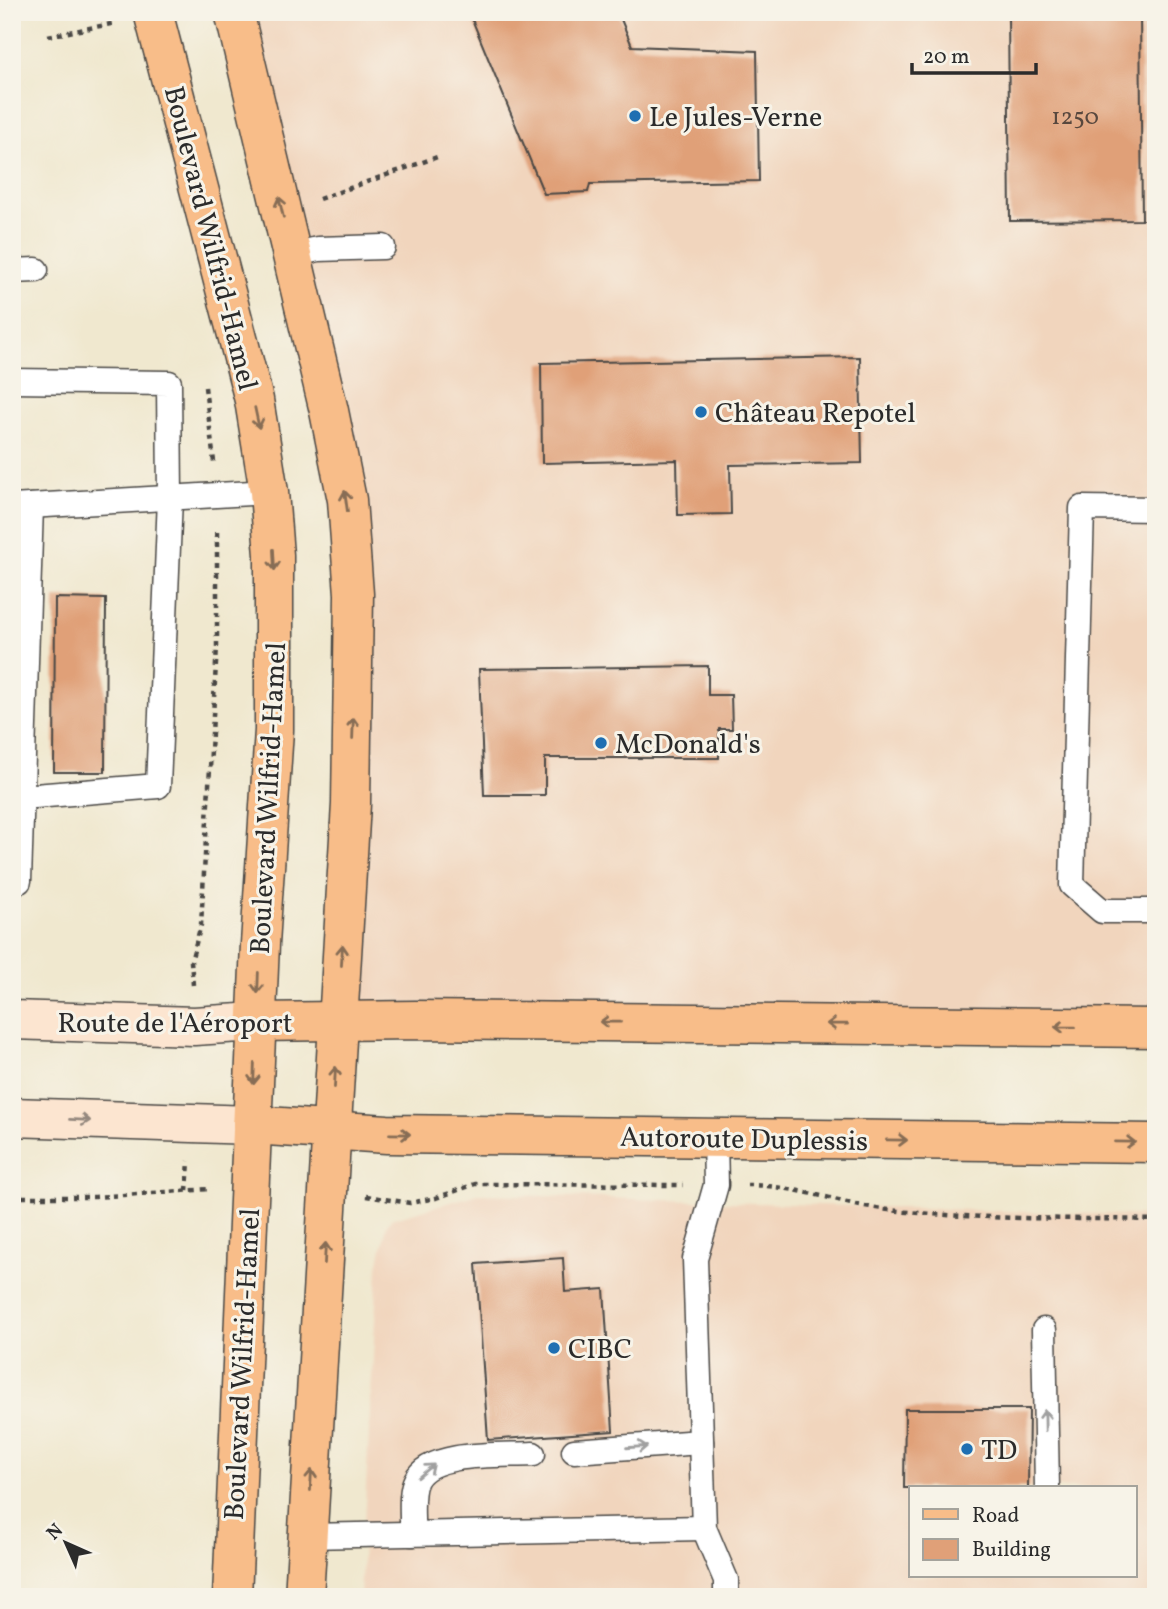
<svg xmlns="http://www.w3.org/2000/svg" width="1168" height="1609" font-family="Vollkorn,serif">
  <rect width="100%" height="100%" fill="#f7f3e8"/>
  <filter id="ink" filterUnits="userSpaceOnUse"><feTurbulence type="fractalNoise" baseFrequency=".0143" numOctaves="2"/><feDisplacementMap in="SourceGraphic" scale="14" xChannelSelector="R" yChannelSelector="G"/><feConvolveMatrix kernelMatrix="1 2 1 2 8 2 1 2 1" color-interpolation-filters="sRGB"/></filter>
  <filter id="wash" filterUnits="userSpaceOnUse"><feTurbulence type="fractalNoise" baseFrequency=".00686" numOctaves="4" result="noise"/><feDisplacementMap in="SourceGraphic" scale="28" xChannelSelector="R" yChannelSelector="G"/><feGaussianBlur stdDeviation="1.57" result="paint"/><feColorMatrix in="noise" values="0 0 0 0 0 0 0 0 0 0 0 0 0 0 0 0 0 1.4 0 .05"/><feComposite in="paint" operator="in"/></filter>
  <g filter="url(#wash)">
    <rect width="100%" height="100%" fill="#f0e8cf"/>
    <g fill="#f1d5bd" fill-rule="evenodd">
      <path d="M 234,12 L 1156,12 L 1156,1028 L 339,1023 L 356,639 Z"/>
      <path d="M 479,1194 L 1156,1216 L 1156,1597 L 360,1597 L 378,1267 L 387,1225 L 391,1219 ZM 911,1488 L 1135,1488 L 1135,1576 L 911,1576 Z"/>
    </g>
    <g id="blocks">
      <g fill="#e0a078">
        <path d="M 469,12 L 618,12 L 632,46 L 757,51 L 759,181 L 590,184 L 588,192 L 544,194 Z"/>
        <path d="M 1008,12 L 1140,12 L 1142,220 L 1010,221 Z"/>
        <path d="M 860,357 L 862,463 L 730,465 L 731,514 L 678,515 L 677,460 L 542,463 L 541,363 Z"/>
        <path d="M 55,598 L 106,599 L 105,772 L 54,772 Z"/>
        <path d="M 708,666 L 708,695 L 731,695 L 732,729 L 719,729 L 719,758 L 545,758 L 545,795 L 484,795 L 479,669 Z"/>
        <path d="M 563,1258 L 565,1292 L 604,1289 L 613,1431 L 488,1440 L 476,1264 Z"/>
        <path d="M 905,1409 L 1029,1409 L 1028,1488 L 904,1488 Z"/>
      </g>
    </g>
  </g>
  <g filter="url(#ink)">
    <use href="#blocks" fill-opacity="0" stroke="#494744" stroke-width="2"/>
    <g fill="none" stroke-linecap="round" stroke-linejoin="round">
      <defs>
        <g id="lane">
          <path d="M 292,255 L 318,249 L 383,247"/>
          <path d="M 12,271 L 36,270"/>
          <path d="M 12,381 L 169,383 L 170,498 L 158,786 L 22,797"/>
          <path d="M 12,507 L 269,492"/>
          <path d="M 1156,509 L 1082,508 L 1072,885 L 1102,911 L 1156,911"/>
          <path d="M 12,882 L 19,881 L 31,506"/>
          <path d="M 715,1138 L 716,1185 L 695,1259 L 704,1528 L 726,1580 L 726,1597"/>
          <path d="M 1044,1330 L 1047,1488"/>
          <path d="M 574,1451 L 701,1442"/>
          <path d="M 412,1534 C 413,1519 409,1493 416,1480 C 431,1450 503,1456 533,1454"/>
          <path d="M 307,1536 L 704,1528"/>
        </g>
        <g id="secondary">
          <path d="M 12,1020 L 194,1026 L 256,1022"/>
          <path d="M 12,1117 L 252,1125"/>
        </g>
        <g id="primary">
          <path d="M 153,12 L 254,400 L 269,492 L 274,555 L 274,730 L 260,944 L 232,1597"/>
          <path d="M 234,12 L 329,411 L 347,500 L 354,594 L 351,804 L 304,1597"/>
        </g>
        <g id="highway">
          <path d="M 256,1022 L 415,1020 L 1156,1028"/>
          <path d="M 252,1125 L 387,1134 L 1156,1143"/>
        </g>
      </defs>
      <use href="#lane" stroke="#494744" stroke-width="27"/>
      <use href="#secondary" stroke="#494744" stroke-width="41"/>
      <use href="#primary" stroke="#494744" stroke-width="41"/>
      <use href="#highway" stroke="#494744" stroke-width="41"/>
      <g stroke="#494744" stroke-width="4.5" stroke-dasharray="5 5" stroke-linecap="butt">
        <path d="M 48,36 L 116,23"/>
        <path d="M 319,199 L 437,157"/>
        <path d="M 205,387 L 214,462"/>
        <path d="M 193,985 L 191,961 L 201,925 L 217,646 L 217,527"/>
        <path d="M 747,1185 C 795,1185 842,1204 889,1210 C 977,1220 1067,1218 1156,1220"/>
        <path d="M 187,1191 L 189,1161"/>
        <path d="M 366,1196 L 410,1203 L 436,1198 L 475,1184 L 683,1185"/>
        <path d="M 12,1197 L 95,1197 L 210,1189"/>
      </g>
      <use href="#lane" stroke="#fff" stroke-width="24"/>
      <use href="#secondary" stroke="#fce5d0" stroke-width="38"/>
      <use href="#primary" stroke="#f8bd89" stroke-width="38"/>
      <use href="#highway" stroke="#f8bd89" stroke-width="38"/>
    </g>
    <defs><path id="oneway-shaft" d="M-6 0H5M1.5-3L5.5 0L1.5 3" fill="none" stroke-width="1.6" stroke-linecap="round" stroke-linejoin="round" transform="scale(1.75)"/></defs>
    <g stroke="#876d55">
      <use href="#oneway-shaft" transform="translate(281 207) rotate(-103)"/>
      <use href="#oneway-shaft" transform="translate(257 418) rotate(78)"/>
      <use href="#oneway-shaft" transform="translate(346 501) rotate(-98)"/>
      <use href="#oneway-shaft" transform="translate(274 560) rotate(87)"/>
      <use href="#oneway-shaft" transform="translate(353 728) rotate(-88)"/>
      <use href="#oneway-shaft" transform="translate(342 955) rotate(-87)"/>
      <use href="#oneway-shaft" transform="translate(258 983) rotate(92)"/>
      <use href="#oneway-shaft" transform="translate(610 1022) rotate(-179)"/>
      <use href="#oneway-shaft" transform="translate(837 1024) rotate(-179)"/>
      <use href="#oneway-shaft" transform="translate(1065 1027) rotate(-179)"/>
      <use href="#oneway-shaft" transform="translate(254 1074) rotate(92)"/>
      <use href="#oneway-shaft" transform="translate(335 1077) rotate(-87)"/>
      <use href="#oneway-shaft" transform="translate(400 1134) rotate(1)"/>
      <use href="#oneway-shaft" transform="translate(897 1140) rotate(1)"/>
      <use href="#oneway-shaft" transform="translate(1125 1142) rotate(1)"/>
      <use href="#oneway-shaft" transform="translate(325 1253) rotate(-87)"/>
      <use href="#oneway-shaft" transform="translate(311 1480) rotate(-87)"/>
    </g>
    <use stroke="#94887e" href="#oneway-shaft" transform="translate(80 1120) rotate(3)"/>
    <g stroke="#a0a0a0">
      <use href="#oneway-shaft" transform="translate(1045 1420) rotate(-91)"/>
      <use href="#oneway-shaft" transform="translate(637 1447) rotate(-4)"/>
      <use href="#oneway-shaft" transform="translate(426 1471) rotate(-40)"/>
    </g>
  </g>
  <g fill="#1f6fb2" stroke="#f7f3e8" stroke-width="2.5">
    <circle cx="635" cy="116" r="7"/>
    <circle cx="701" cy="412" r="7"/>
    <circle cx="601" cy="743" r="7"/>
    <circle cx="554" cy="1348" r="7"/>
    <circle cx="967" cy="1449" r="7"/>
  </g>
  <g text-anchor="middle" stroke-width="6" stroke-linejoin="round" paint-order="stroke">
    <g font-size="24" fill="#58483e">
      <text x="1075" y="124">1250</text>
    </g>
    <g font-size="28" fill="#2b2b2b" stroke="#f7f3e8" text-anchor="start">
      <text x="649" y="126">Le Jules-Verne</text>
      <text x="715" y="422">Château Repotel</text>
      <text x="615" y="753">McDonald's</text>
      <text x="568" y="1358">CIBC</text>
      <text x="981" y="1459">TD</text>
    </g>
    <g font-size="28" fill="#2b2b2b" stroke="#f7f3e8">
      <text transform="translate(212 238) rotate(76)" y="10">Boulevard Wilfrid-Hamel</text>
      <text transform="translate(267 798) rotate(-87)" y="10">Boulevard Wilfrid-Hamel</text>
      <text x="175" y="1032">Route de l'Aéroport</text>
      <text transform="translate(744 1138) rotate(1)" y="10">Autoroute Duplessis</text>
      <text transform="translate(241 1364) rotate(-87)" y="10">Boulevard Wilfrid-Hamel</text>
    </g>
  </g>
  <rect width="1168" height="1609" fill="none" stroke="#f7f3e8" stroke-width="42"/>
  <rect x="909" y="1486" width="228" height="91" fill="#f7f3e8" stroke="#a5a39c" stroke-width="2"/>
  <rect x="923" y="1509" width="35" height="10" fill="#f8bd89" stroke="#a5a39c" stroke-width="2"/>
  <text x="972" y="1522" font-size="21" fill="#2b2b2b">Road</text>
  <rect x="923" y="1539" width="35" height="21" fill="#e0a078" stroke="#a5a39c" stroke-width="2"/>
  <text x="972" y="1556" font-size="21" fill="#2b2b2b">Building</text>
  <g transform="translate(66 1543) rotate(315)" stroke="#f7f3e8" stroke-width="5" paint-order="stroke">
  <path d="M0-5L12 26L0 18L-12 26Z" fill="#2b2b2b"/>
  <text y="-10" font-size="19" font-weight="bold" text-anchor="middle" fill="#2b2b2b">N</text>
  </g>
  <path d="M912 63v10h124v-10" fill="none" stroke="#2b2b2b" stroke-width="3.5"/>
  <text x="923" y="63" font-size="21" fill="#2b2b2b" stroke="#f7f3e8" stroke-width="5" paint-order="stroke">20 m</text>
</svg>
